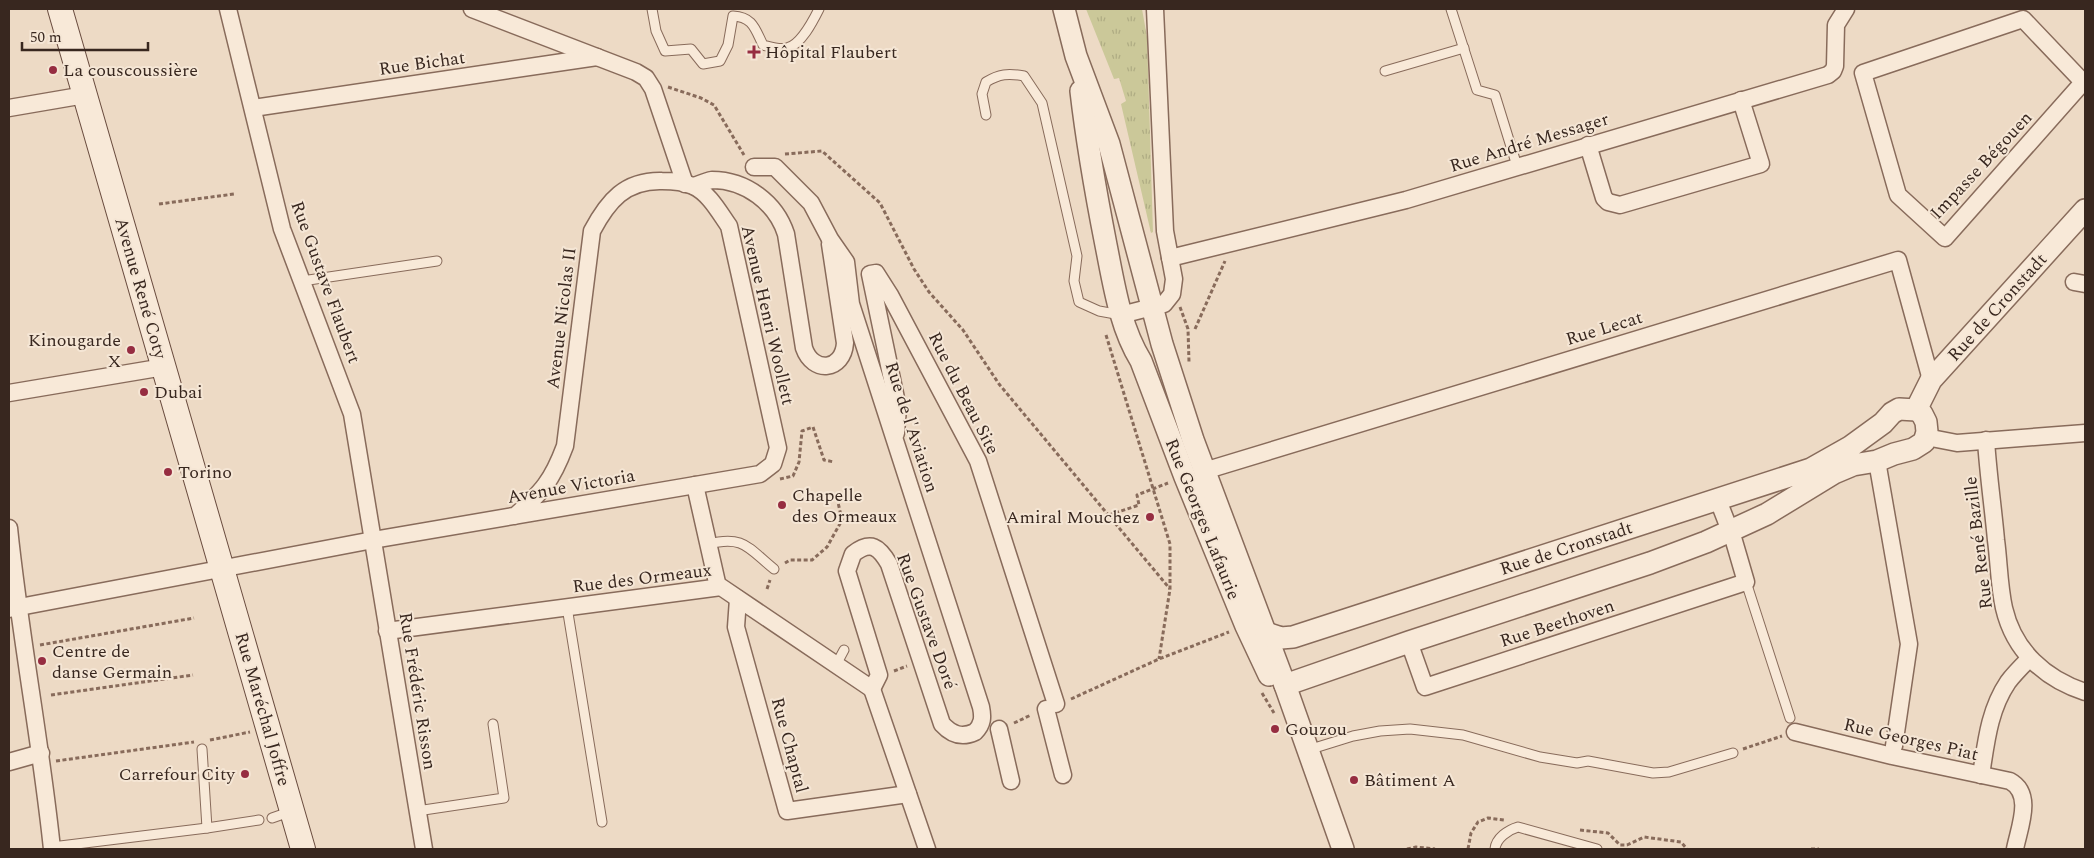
<svg xmlns="http://www.w3.org/2000/svg" width="2094" height="858" font-family="Spectral,serif">
  <defs>
    <pattern id="grass-tufts" width="24" height="20" patternUnits="userSpaceOnUse" patternTransform="scale(1.25)"><rect width="24" height="20" fill="#cbc899"/><path d="M3 7l-1-3M5 7V3M7 7l1-3M15 17l-1-3M17 17v-4M19 17l1-3" fill="none" stroke="#afac83"/></pattern>
  </defs>
  <rect width="100%" height="100%" fill="#eddac5"/>
  <path fill="url(#grass-tufts)" d="M 1086,9 L 1142,9 L 1147,37 L 1153,232 L 1151,233 L 1121,104 L 1126,101 L 1119,78 L 1114,79 Z"/>
  <g fill="none" stroke-linecap="round" stroke-linejoin="round">
    <defs>
      <g id="service">
        <path d="M 652,9 L 656,31 L 665,51 L 691,49 L 703,64 L 720,61 L 728,45 L 733,16 C 753,17 755,29 763,45 C 771,47 779,50 787,48 C 801,45 813,21 819,9"/>
        <path d="M 1451,9 L 1477,90 L 1495,95 L 1517,166"/>
        <path d="M 1385,71 L 1464,48"/>
        <path d="M 986,115 L 982,94 L 986,82 C 999,74 1008,73 1024,76 L 1042,103 L 1077,256 L 1074,281 L 1079,302 L 1099,311 L 1121,315"/>
        <path d="M 302,281 L 437,261"/>
        <path d="M 708,544 C 744,535 748,548 774,569"/>
        <path d="M 1746,582 L 1790,718"/>
        <path d="M 567,607 L 602,822"/>
        <path d="M 836,665 L 844,650"/>
        <path d="M 202,749 L 207,828"/>
        <path d="M 1308,750 L 1353,736 L 1380,731 L 1410,729 L 1463,735 L 1540,757 L 1577,763 L 1588,761 L 1653,773 L 1669,772 L 1733,753"/>
        <path d="M 417,811 L 504,798 L 493,724"/>
        <path d="M 272,818 L 292,811"/>
        <path d="M 52,847 L 207,828 L 259,820"/>
        <path d="M 1495,849 C 1496,838 1508,830 1518,827 L 1597,849"/>
      </g>
      <g id="minor">
        <path d="M 228,9 L 282,229 L 352,414 L 424,849"/>
        <path d="M 472,9 L 636,72 L 646,78 L 653,89 L 685,184"/>
        <path d="M 2083,82 L 2023,19 L 1863,73 L 1898,195 L 1945,238 L 2085,80"/>
        <path d="M 9,108 L 85,95"/>
        <path d="M 253,108 L 597,57"/>
        <path d="M 1588,145 L 1604,198 L 1608,202 L 1620,205 L 1761,164 L 1741,100"/>
        <path d="M 754,167 L 775,167 L 811,203 L 830,239 L 846,262 L 851,304 L 981,707 C 983,717 983,724 975,732 C 962,738 952,735 942,724 L 889,564 C 879,547 871,540 853,554 L 847,571 L 879,675 L 872,689"/>
        <path d="M 694,186 C 700,184 706,181 712,180 C 746,180 776,203 786,234 L 804,348 C 813,374 843,371 845,343 L 830,244"/>
        <path d="M 1170,258 L 1406,200 L 1828,75 L 1833,71 L 1835,66 L 1836,25 L 1846,9"/>
        <path d="M 2074,282 L 2085,284"/>
        <path d="M 1121,315 L 1164,304 L 1172,294 L 1174,279 L 1165,231 L 1155,9"/>
        <path d="M 9,393 L 164,367"/>
        <path d="M 896,433 L 898,408 L 870,274 L 876,273 L 890,295 L 978,461 L 1056,704"/>
        <path d="M 1926,437 L 1957,443 L 2085,433"/>
        <path d="M 1986,440 C 1988,473 1993,507 1996,540 C 1999,562 1999,586 2004,608 C 2014,651 2045,679 2085,692"/>
        <path d="M 1877,461 L 1909,644 L 1894,746"/>
        <path d="M 1204,471 L 1898,260 L 1931,380"/>
        <path d="M 695,485 L 718,587"/>
        <path d="M 9,528 C 20,636 41,742 52,849"/>
        <path d="M 738,599 L 736,627 L 787,811 L 908,794"/>
        <path d="M 9,609 L 373,540 L 760,474 L 773,464 L 778,448 L 729,226 C 719,212 709,193 693,186 C 684,182 672,181 662,181 C 625,180 608,201 592,231 L 565,446 C 552,481 542,492 515,516"/>
        <path d="M 387,631 L 721,587 L 872,689"/>
        <path d="M 1409,642 L 1425,687 L 1746,582 L 1734,541 L 1718,500"/>
        <path d="M 872,689 L 927,849"/>
        <path d="M 1046,709 L 1063,775"/>
        <path d="M 999,729 L 1011,781"/>
        <path d="M 1795,732 L 1892,756 L 2010,781 C 2034,794 2019,828 2015,849"/>
        <path d="M 9,762 L 41,753"/>
        <path d="M 1981,775 C 1986,743 1989,710 2008,682 C 2014,674 2022,666 2029,659"/>
      </g>
      <g id="tertiary">
        <path d="M 1064,9 L 1076,56 L 1109,144 L 1162,344 L 1193,440 L 1285,685 L 1343,849"/>
        <path d="M 1081,91 C 1087,143 1096,194 1106,245 C 1114,285 1120,327 1141,361 L 1185,477 L 1246,626 L 1269,675"/>
        <path d="M 1916,410 L 1931,380 L 2085,210"/>
        <path d="M 1266,633 L 1281,638 L 1293,637 L 1811,469 L 1850,447 L 1883,423 L 1892,413 L 1899,409 L 1916,410 L 1922,414 L 1926,422 L 1927,432 L 1924,442 L 1913,449 L 1894,454 L 1877,461 L 1853,465 L 1834,473 L 1767,514 L 1706,542 L 1650,563 L 1409,642 L 1285,685"/>
      </g>
      <path id="secondary" d="M 60,9 L 303,849"/>
    </defs>
    <use href="#service" stroke="#886b5b" stroke-width="11"/>
    <use href="#minor" stroke="#886b5b" stroke-width="19"/>
    <use href="#tertiary" stroke="#886b5b" stroke-width="24"/>
    <use href="#secondary" stroke="#6a4c3f" stroke-width="26"/>
    <g stroke="#886b5b" stroke-width="3" stroke-dasharray="4 2.5" stroke-linecap="butt">
      <path d="M 668,87 L 701,98 L 714,105 L 744,155"/>
      <path d="M 785,154 L 822,151 L 880,203 L 914,269 L 929,292 L 963,330 L 999,384 L 1170,589"/>
      <path d="M 159,204 L 234,194"/>
      <path d="M 1180,307 L 1188,329 L 1189,362"/>
      <path d="M 1195,329 L 1225,261"/>
      <path d="M 1106,335 L 1170,544 L 1170,589 L 1159,659"/>
      <path d="M 780,479 L 793,476 L 799,462 L 802,431 L 813,427 L 824,460 L 834,462"/>
      <path d="M 1109,515 L 1139,505 L 1137,495 L 1168,483"/>
      <path d="M 785,563 L 790,560 L 812,560 L 827,547 L 842,520 L 837,498"/>
      <path d="M 767,589 L 770,580"/>
      <path d="M 40,645 L 194,618"/>
      <path d="M 894,671 L 907,666"/>
      <path d="M 1262,693 L 1274,713"/>
      <path d="M 51,695 L 193,675"/>
      <path d="M 1071,699 L 1159,659 L 1229,632"/>
      <path d="M 1014,723 L 1031,715"/>
      <path d="M 210,740 L 250,732"/>
      <path d="M 1743,749 L 1782,736"/>
      <path d="M 56,761 L 194,742"/>
      <path d="M 1580,830 L 1608,833 L 1620,845 L 1627,845 L 1644,837 L 1681,842 L 1687,849"/>
      <path d="M 1407,849 L 1416,847 L 1435,849"/>
      <path d="M 1468,849 L 1471,833 L 1478,822 L 1488,818 L 1504,820"/>
      <path d="M 1811,849 L 1819,849"/>
    </g>
    <use href="#service" stroke="#f8e9d8" stroke-width="9"/>
    <use href="#minor" stroke="#f8e9d8" stroke-width="16"/>
    <use href="#tertiary" stroke="#f8e9d8" stroke-width="21"/>
    <use href="#secondary" stroke="#f8e9d8" stroke-width="24"/>
  </g>
  <g fill="#962d41" stroke="#f5e6d5" stroke-width="2">
    <path d="M751.5 44.5h5v5h5v5h-5v5h-5v-5h-5v-5h5z"/>
    <circle cx="53" cy="70" r="5"/>
    <circle cx="131" cy="350" r="5"/>
    <circle cx="144" cy="392" r="5"/>
    <circle cx="168" cy="472" r="5"/>
    <circle cx="782" cy="505" r="5"/>
    <circle cx="1150" cy="517" r="5"/>
    <circle cx="42" cy="661" r="5"/>
    <circle cx="1275" cy="729" r="5"/>
    <circle cx="245" cy="774" r="5"/>
    <circle cx="1354" cy="780" r="5"/>
  </g>
  <g text-anchor="middle" stroke-width="4" stroke-linejoin="round" paint-order="stroke">
    <g font-size="18" fill="#38271f" stroke="#f5e6d5" text-anchor="start">
      <text x="765" y="58">Hôpital Flaubert</text>
      <text x="63" y="76">La couscoussière</text>
      <text x="121" y="346" text-anchor="end">Kinougarde<tspan x="121" dy="21">X</tspan></text>
      <text x="154" y="398">Dubai</text>
      <text x="178" y="478">Torino</text>
      <text x="792" y="501">Chapelle<tspan x="792" dy="21">des Ormeaux</tspan></text>
      <text x="1140" y="523" text-anchor="end">Amiral Mouchez</text>
      <text x="52" y="657">Centre de<tspan x="52" dy="21">danse Germain</tspan></text>
      <text x="1285" y="735">Gouzou</text>
      <text x="235" y="780" text-anchor="end">Carrefour City</text>
      <text x="1364" y="786">Bâtiment A</text>
    </g>
    <g font-size="18" fill="#38271f" stroke="#f5e6d5">
      <text transform="translate(422 63) rotate(-8)" y="6">Rue Bichat</text>
      <text transform="translate(1529 142) rotate(-17)" y="6">Rue André Messager</text>
      <text transform="translate(1981 165) rotate(-47)" y="6">Impasse Bégouen</text>
      <text transform="translate(326 282) rotate(70)" y="6">Rue Gustave Flaubert</text>
      <text transform="translate(141 288) rotate(74)" y="6">Avenue René Coty</text>
      <text transform="translate(1997 307) rotate(-48)" y="6">Rue de Cronstadt</text>
      <text transform="translate(768 315) rotate(77)" y="6">Avenue Henri Woollett</text>
      <text transform="translate(561 318) rotate(-83)" y="6">Avenue Nicolas II</text>
      <text transform="translate(1604 328) rotate(-17)" y="6">Rue Lecat</text>
      <text transform="translate(964 393) rotate(63)" y="6">Rue du Beau Site</text>
      <text transform="translate(912 427) rotate(72)" y="6">Rue de l'Aviation</text>
      <text transform="translate(571 486) rotate(-10)" y="6">Avenue Victoria</text>
      <text transform="translate(1203 519) rotate(68)" y="6">Rue Georges Lafaurie</text>
      <text transform="translate(1978 543) rotate(-97)" y="6">Rue René Bazille</text>
      <text transform="translate(1566 548) rotate(-18)" y="6">Rue de Cronstadt</text>
      <text transform="translate(642 578) rotate(-7)" y="6">Rue des Ormeaux</text>
      <text transform="translate(927 621) rotate(70)" y="6">Rue Gustave Doré</text>
      <text transform="translate(1557 623) rotate(-18)" y="6">Rue Beethoven</text>
      <text transform="translate(418 691) rotate(81)" y="6">Rue Frédéric Risson</text>
      <text transform="translate(263 709) rotate(74)" y="6">Rue Maréchal Joffre</text>
      <text transform="translate(1911 739) rotate(13)" y="6">Rue Georges Piat</text>
      <text transform="translate(790 745) rotate(75)" y="6">Rue Chaptal</text>
    </g>
  </g>
  <rect width="2094" height="858" fill="none" stroke="#38271f" stroke-width="20"/>
  <path d="M22 42v8h126v-8" fill="none" stroke="#38271f" stroke-width="2.5"/>
  <text x="30" y="42" font-size="15" fill="#38271f" stroke="#f5e6d5" stroke-width="4" paint-order="stroke">50 m</text>
</svg>
